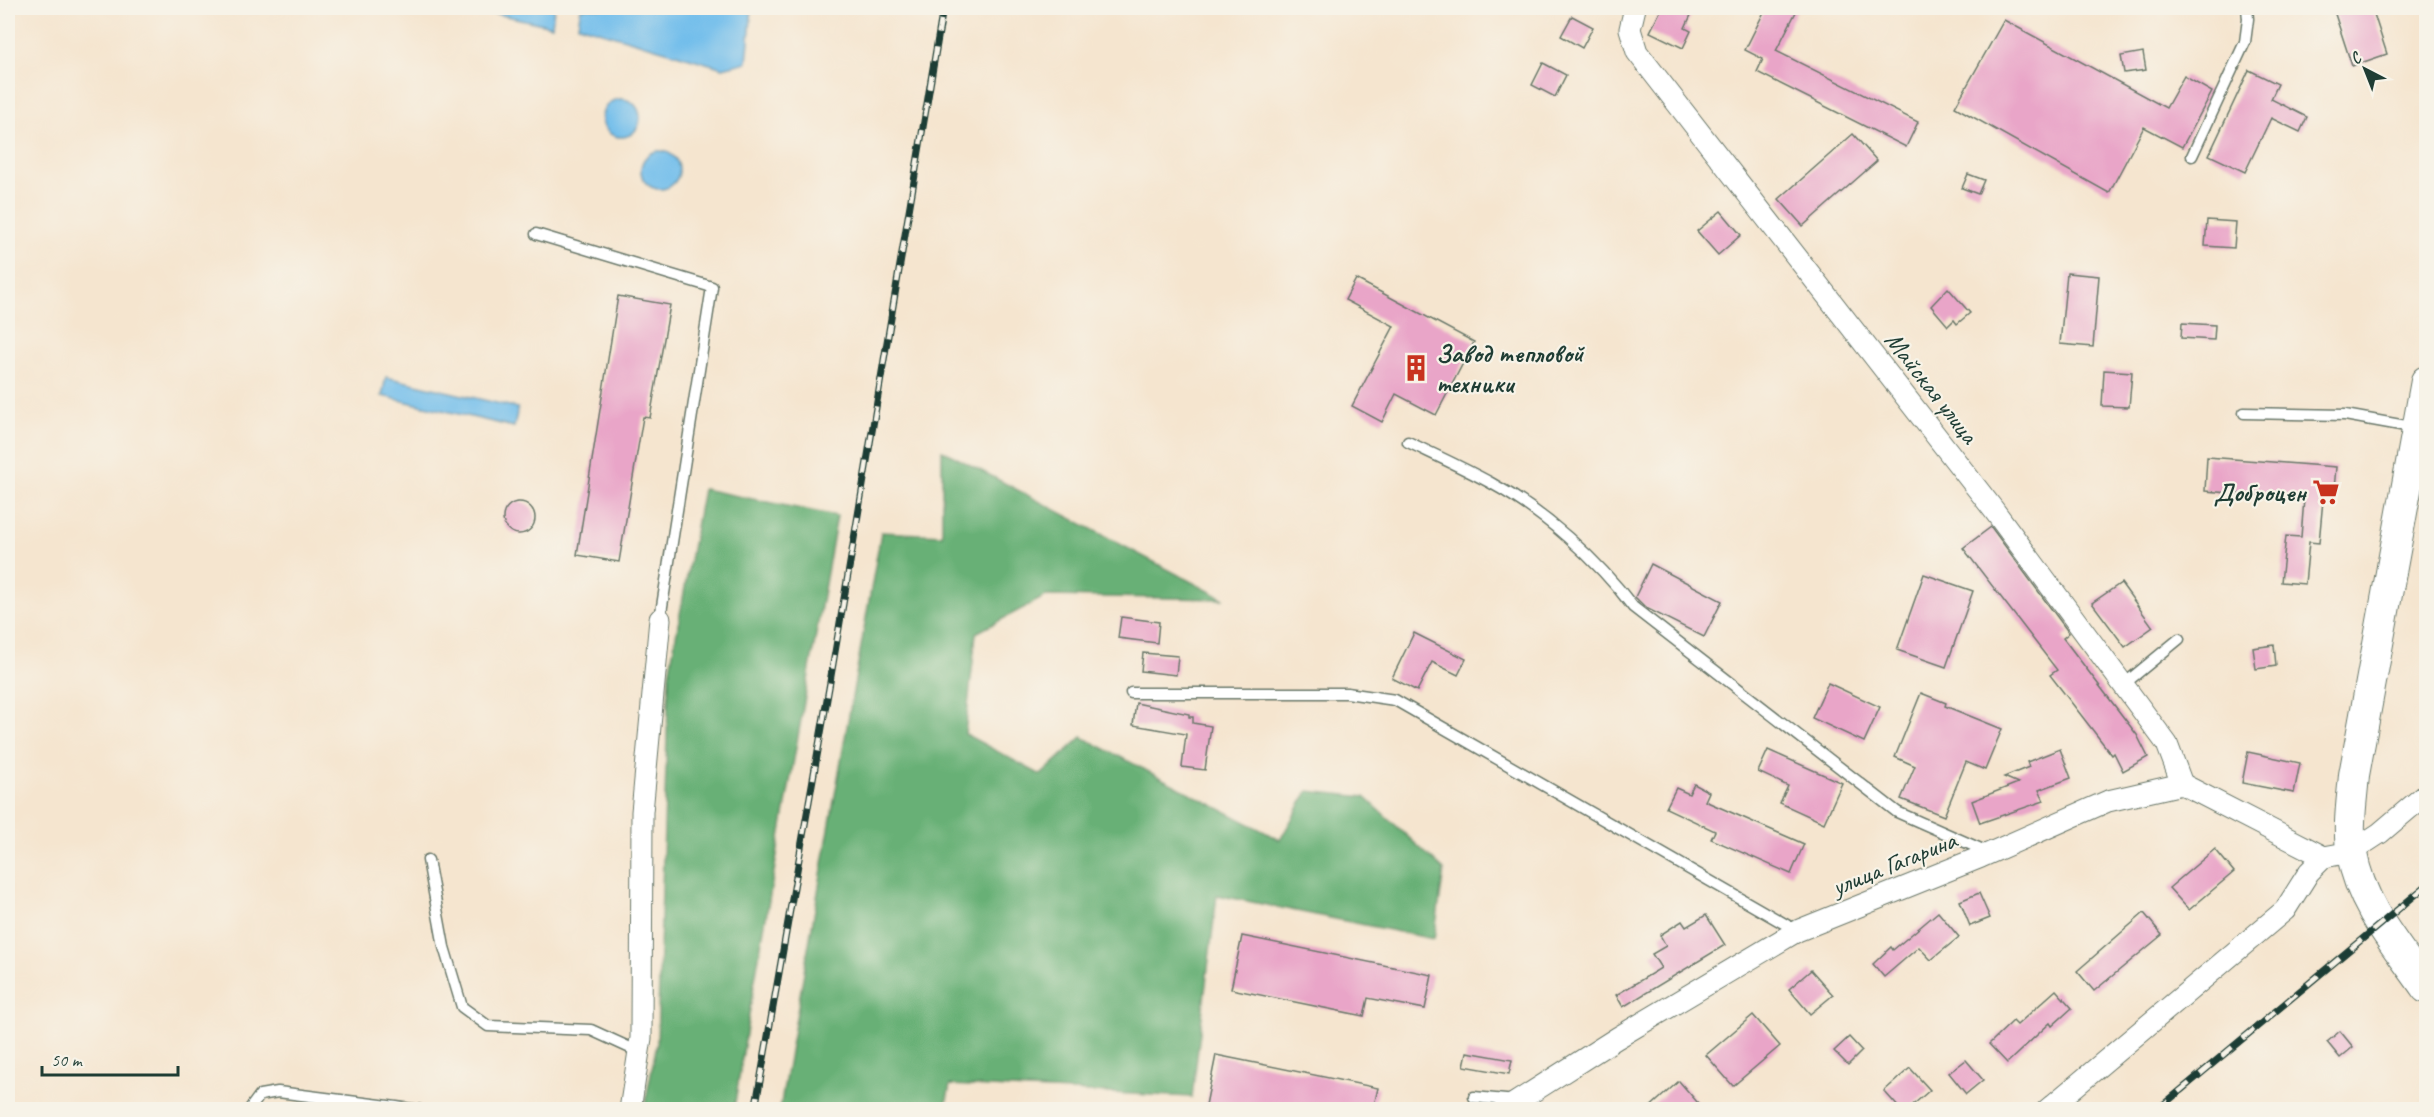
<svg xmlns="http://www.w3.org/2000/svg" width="2434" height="1117" font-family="Caveat,sans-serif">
  <rect width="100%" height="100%" fill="#f7f3e8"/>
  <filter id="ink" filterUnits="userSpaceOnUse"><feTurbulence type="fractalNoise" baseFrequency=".0167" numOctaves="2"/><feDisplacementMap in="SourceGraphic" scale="12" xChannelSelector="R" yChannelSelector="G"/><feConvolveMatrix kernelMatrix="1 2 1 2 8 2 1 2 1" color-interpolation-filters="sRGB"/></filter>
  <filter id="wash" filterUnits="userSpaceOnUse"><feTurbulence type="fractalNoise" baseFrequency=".008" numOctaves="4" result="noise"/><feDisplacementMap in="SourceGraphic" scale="24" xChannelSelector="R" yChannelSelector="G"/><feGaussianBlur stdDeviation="1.35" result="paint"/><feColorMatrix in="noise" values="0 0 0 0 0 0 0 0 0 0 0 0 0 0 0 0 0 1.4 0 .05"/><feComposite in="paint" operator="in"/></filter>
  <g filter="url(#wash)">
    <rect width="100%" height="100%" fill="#f5e5cf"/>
    <g fill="#68b076" stroke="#447655" stroke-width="1.5">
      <path d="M 942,450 L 1224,599 L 1046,596 L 976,633 L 965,734 L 1041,775 L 1082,737 L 1280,840 L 1308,791 L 1365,797 L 1444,870 L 1434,939 L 1217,895 L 1192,1097 L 950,1085 L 945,1109 L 780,1109 L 881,532 L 942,535 Z"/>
      <path d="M 703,489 L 837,516 L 751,1002 L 734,1109 L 644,1109 L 657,1043 L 669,674 Z"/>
    </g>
    <g fill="#72beeb" stroke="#487e90" stroke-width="1.5">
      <path d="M 469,8 L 554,8 L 552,26 Z"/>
      <path d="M 581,8 L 752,8 L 747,62 L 723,68 L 578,25 Z"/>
      <circle cx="621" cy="118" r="19"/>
      <circle cx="660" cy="170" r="19"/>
      <path d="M 386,377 L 518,408 L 514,427 L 382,396 Z"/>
    </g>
    <g id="blocks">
      <g fill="#e9a5c8">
        <path d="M 1662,8 L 1687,8 L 1685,12 L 1691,15 L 1685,28 L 1691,31 L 1683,48 L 1650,32 Z"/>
        <path d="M 1766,8 L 1798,8 L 1776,51 L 1918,122 L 1906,147 L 1757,72 L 1763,59 L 1745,50 Z"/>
        <path d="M 2333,8 L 2372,8 L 2387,54 L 2352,66 Z"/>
        <path d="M 1572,16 L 1593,27 L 1582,48 L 1561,36 Z"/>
        <path d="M 2004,20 L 2166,108 L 2184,76 L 2212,92 L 2182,147 L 2144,127 L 2109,193 L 1955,107 Z"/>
        <path d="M 2143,52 L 2146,70 L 2124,73 L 2121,56 Z"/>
        <path d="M 1543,63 L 1566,75 L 1555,97 L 1532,85 Z"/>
        <path d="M 2249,70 L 2278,84 L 2271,99 L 2307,117 L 2300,132 L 2271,118 L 2245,172 L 2209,155 Z"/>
        <path d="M 1853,134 L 1877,161 L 1803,226 L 1779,199 Z"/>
        <path d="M 1968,174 L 1984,180 L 1978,194 L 1962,188 Z"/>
        <path d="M 1721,211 L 1741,235 L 1718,255 L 1697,231 Z"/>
        <path d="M 2207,220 L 2236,222 L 2234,248 L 2205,246 Z"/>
        <path d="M 2067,273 L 2099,276 L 2093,347 L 2060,344 Z"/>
        <path d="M 1356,279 L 1474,342 L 1436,415 L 1396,394 L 1382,422 L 1352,406 L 1394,326 L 1345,300 Z"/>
        <path d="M 1948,288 L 1970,313 L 1957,324 L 1954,320 L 1948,326 L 1931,306 Z"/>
        <path d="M 618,296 L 670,305 L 650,418 L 643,417 L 619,562 L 577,555 Z"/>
        <path d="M 2182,323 L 2215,325 L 2214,340 L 2181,338 Z"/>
        <path d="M 2104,370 L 2132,372 L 2129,407 L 2102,406 Z"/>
        <path d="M 2207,457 L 2336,467 L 2333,501 L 2323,500 L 2319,543 L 2309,542 L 2305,584 L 2281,582 L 2286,536 L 2301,537 L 2304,499 L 2205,491 Z"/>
        <circle cx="519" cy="518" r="16"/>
        <path d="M 1991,527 L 2069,633 L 2063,638 L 2137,735 L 2148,757 L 2123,771 L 2114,753 L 2112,755 L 2050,675 L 2057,670 L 1963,548 Z"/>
        <path d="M 1651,564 L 1722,601 L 1704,637 L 1646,608 L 1635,597 Z"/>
        <path d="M 1924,574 L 1973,591 L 1946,667 L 1897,650 Z"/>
        <path d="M 2121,583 L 2153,627 L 2125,647 L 2092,603 Z"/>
        <path d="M 1121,617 L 1159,622 L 1157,643 L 1118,638 Z"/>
        <path d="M 1414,633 L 1466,659 L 1458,675 L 1432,662 L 1417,691 L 1392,678 Z"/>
        <path d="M 2274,645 L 2276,666 L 2256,669 L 2253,648 Z"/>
        <path d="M 1143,653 L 1178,656 L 1176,675 L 1141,671 Z"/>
        <path d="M 1828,683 L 1880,707 L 1864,742 L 1812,718 Z"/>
        <path d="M 1921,693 L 1946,703 L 1945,706 L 2002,729 L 1985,770 L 1966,762 L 1944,816 L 1901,799 L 1915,766 L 1895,757 Z"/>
        <path d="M 1136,703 L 1189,714 L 1189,717 L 1193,717 L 1193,723 L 1211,726 L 1205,770 L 1182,767 L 1186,734 L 1133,725 Z"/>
        <path d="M 2060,749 L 2071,778 L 2039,790 L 2044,801 L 1980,823 L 1972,801 L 2018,783 L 2004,777 L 2029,767 L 2027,762 Z"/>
        <path d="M 1768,750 L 1842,783 L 1824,823 L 1780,803 L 1788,786 L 1758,772 Z"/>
        <path d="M 2248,752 L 2300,763 L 2294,793 L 2242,783 Z"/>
        <path d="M 1694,784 L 1709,792 L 1705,801 L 1804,844 L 1791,874 L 1711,839 L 1715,831 L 1666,808 L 1676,788 L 1689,794 Z"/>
        <path d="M 2215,849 L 2234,872 L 2189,910 L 2169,888 Z"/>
        <path d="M 1979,893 L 1990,918 L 1970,926 L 1960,901 Z"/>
        <path d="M 1938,912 L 1959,937 L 1931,960 L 1919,947 L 1884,977 L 1873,964 L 1891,947 L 1893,950 Z"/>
        <path d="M 2144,913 L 2162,935 L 2094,991 L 2077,971 Z"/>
        <path d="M 1706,915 L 1725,945 L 1623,1007 L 1616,995 L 1661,968 L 1652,954 L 1666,946 L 1660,935 L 1682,921 L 1686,927 Z"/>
        <path d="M 1242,936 L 1432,975 L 1425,1009 L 1368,998 L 1364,1016 L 1231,989 Z"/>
        <path d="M 1811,970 L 1833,995 L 1810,1014 L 1789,989 Z"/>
        <path d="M 2056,990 L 2072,1008 L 2052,1026 L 2050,1023 L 2007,1063 L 1989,1044 L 2013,1021 L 2017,1025 Z"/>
        <path d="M 1753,1015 L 1780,1046 L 1733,1086 L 1706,1055 Z"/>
        <path d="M 2340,1031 L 2353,1047 L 2340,1058 L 2327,1042 Z"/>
        <path d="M 1849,1037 L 1862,1051 L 1848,1065 L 1834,1051 Z"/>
        <path d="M 1467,1052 L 1512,1060 L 1509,1074 L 1464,1066 Z"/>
        <path d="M 1216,1055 L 1378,1088 L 1373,1110 L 1229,1110 L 1206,1105 Z"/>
        <path d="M 1966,1060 L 1983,1080 L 1966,1094 L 1949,1073 Z"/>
        <path d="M 1910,1068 L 1930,1090 L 1907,1110 L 1901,1110 L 1884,1091 Z"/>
        <path d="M 1679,1081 L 1704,1110 L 1647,1110 Z"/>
      </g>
    </g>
  </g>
  <g filter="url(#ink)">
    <use href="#blocks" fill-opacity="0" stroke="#6a786a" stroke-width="1.5"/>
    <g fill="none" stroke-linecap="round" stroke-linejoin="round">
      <defs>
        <g id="service">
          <path d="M 2192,156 L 2245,42 L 2248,19 L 2247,8"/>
          <path d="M 536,234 L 712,287 L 660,619"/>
          <path d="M 2244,413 L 2345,415 L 2417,428"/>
          <path d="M 1408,442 C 1435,455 1464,468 1491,483 C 1543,511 1598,560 1633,607 L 1897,812 L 1990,853"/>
          <path d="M 2123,685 L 2179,639"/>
          <path d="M 1131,693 L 1347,693 L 1395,700 L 1797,931"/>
          <path d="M 428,860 L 444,947 L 462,1007 L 488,1026 L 591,1030 L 639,1052"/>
          <path d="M 1474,1097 L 1516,1101"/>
          <path d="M 249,1110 L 260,1095 L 278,1092 L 420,1110"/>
        </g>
        <g id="minor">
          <path d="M 1635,8 L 1630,29 L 1637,52 L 1993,509 L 2167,744 L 2182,784"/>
          <path d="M 630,1110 L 641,1038 L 642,812 L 660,619"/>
          <path d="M 1504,1110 L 1617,1038 L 1797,931 L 1981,857 L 2108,801 L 2182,784 L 2324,857 L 2351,852 L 2380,833 L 2426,794"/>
          <path d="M 2047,1110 L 2285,910 L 2309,872 L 2324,857"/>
        </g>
        <path id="secondary" d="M 2426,381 L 2354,775 C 2352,800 2347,829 2352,854 C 2361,906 2397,946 2426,988"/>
      </defs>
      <use href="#service" stroke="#6a786a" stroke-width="13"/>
      <use href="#minor" stroke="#6a786a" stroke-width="23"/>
      <use href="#secondary" stroke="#6a786a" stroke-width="32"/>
      <use href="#service" stroke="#fff" stroke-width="10"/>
      <use href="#minor" stroke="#fff" stroke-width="21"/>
      <use href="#secondary" stroke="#fff" stroke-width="30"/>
      <defs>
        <g id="rail">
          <path d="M 755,1110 L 830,682 L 943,8"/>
          <path d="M 2157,1110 L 2426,886"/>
        </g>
      </defs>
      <use href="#rail" stroke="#1f3d34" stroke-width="7"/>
      <use href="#rail" stroke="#f7f3e8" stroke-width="4.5" stroke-dasharray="14" stroke-linecap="butt"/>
    </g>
  </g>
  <defs>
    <symbol id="building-bare" viewBox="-9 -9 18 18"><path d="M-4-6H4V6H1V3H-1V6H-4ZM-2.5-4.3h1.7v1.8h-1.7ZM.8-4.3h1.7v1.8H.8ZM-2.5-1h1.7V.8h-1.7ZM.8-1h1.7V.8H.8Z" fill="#c8321e" stroke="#f7f3e8" stroke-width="2.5" paint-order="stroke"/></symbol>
    <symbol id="supermarket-bare" viewBox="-9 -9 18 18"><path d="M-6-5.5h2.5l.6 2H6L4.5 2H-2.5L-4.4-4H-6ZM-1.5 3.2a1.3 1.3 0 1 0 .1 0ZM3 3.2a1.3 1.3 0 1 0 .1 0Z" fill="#c8321e" stroke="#f7f3e8" stroke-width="2.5" paint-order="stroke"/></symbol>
  </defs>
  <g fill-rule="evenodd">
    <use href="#building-bare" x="1397" y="349" width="38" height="38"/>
    <use href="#supermarket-bare" x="2307" y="473" width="38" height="38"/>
  </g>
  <g text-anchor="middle" stroke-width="4.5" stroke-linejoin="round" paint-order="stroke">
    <g font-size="26" font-weight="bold" fill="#1f3d34" stroke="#f7f3e8" text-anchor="start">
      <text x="1436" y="362">Завод тепловой<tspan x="1436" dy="30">техники</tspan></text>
      <text x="2306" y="501" text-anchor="end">Доброцен</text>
    </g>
    <g font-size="26" fill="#1f3d34" stroke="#f7f3e8">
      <text transform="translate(1932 387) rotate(52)" y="9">Майская улица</text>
      <text transform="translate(1894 863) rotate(-22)" y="9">улица Гагарина</text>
    </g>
  </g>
  <rect width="2434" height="1117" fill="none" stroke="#f7f3e8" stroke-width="30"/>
  <g transform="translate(2365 69) rotate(318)" stroke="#f7f3e8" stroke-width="4.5" paint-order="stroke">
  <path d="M0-4.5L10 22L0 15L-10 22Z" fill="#1f3d34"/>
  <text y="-9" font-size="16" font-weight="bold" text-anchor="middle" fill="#1f3d34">С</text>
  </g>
  <path d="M42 1066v9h136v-9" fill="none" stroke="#1f3d34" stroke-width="3"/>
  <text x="51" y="1066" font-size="18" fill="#1f3d34" stroke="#f7f3e8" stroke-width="4.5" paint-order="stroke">50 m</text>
</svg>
